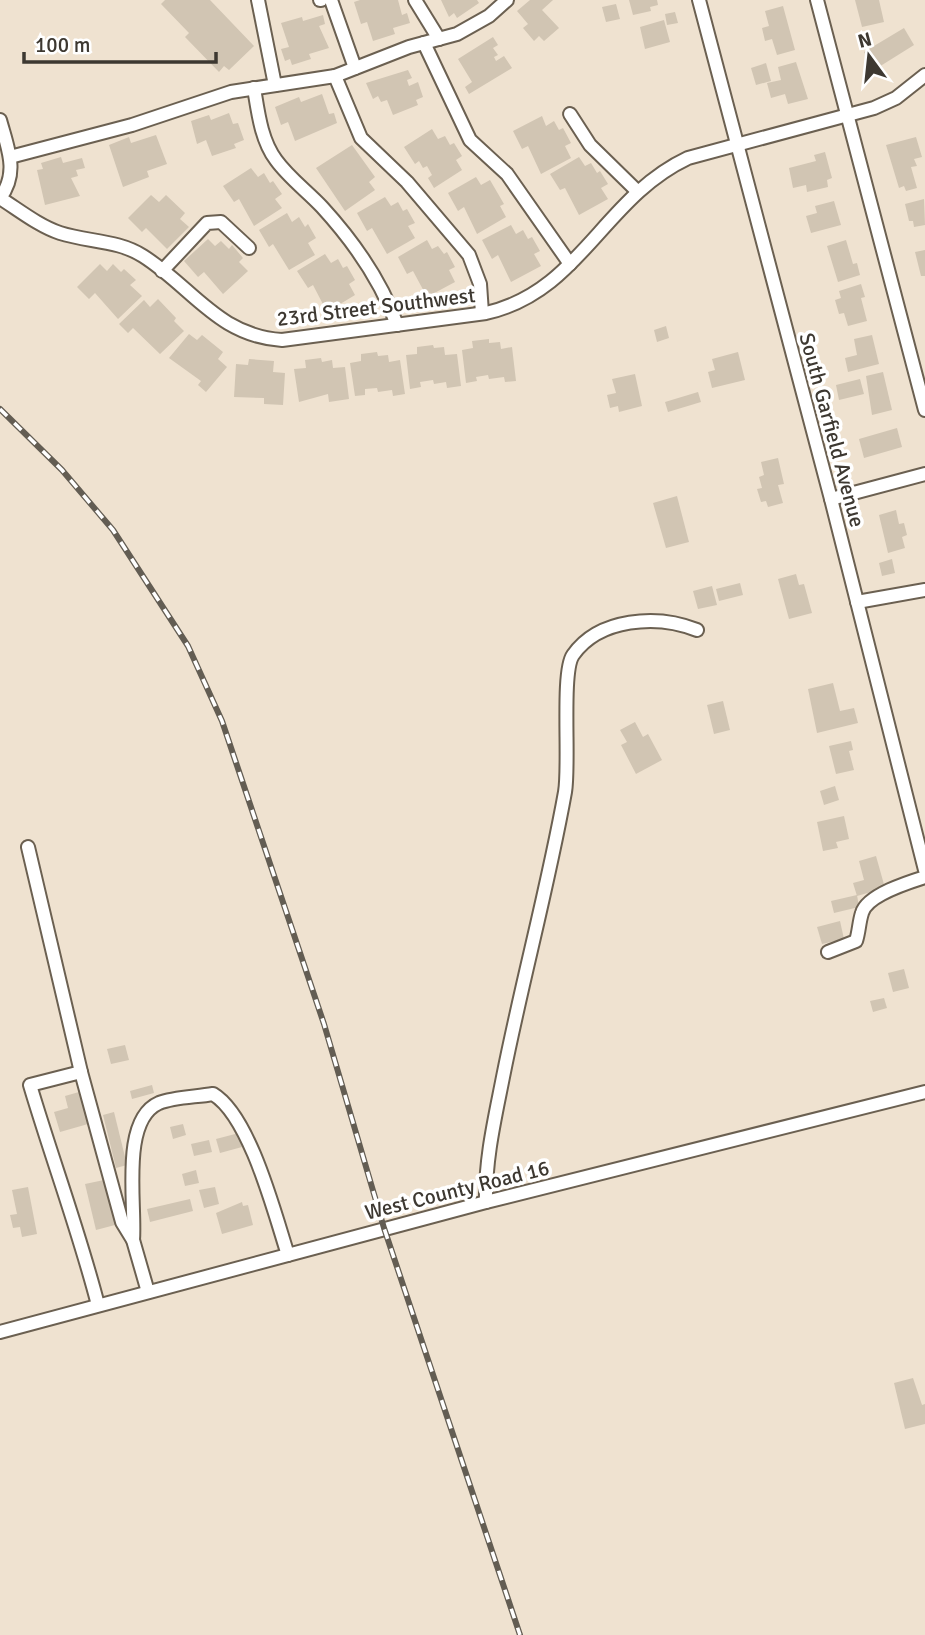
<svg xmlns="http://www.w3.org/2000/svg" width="925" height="1635" font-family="Signika,sans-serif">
  <rect width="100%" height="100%" fill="#efe2d0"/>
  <g fill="#d1c5b3">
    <path d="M 165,0 L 210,0 L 254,46 L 229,70 L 224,66 L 219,72 L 185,37 L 189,33 L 161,4 Z"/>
    <path d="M 360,0 L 398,0 L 402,15 L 407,13 L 410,23 L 393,28 L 395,34 L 373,41 L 367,22 L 361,24 L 354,2 Z"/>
    <path d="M 441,0 L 477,0 L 479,3 L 457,18 L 454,13 L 449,17 Z"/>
    <path d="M 530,0 L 553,0 L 542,10 L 559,28 L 544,41 L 539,36 L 534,41 L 523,28 L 528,24 L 517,11 Z"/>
    <path d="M 629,0 L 657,0 L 658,5 L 650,7 L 651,11 L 633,15 Z"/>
    <path d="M 855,0 L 879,0 L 884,22 L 862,27 Z"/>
    <path d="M 616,4 L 620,19 L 606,22 L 602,7 Z"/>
    <path d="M 783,6 L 795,50 L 777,55 L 772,39 L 765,41 L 762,28 L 769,26 L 765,11 Z"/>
    <path d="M 675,12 L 678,23 L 667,25 L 665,14 Z"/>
    <path d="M 323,15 L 325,24 L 319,26 L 329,48 L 309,54 L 311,59 L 292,65 L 290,59 L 285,61 L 281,49 L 289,47 L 281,23 L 302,17 L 303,21 Z"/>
    <path d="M 664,20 L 670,42 L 645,49 L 640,27 Z"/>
    <path d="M 904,28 L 914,45 L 874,70 L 864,52 Z"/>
    <path d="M 493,37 L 498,45 L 493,48 L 498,55 L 494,57 L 496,61 L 504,56 L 512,68 L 469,94 L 465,87 L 472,82 L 458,59 Z"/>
    <path d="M 796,62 L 808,99 L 788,104 L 785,94 L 771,98 L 767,83 L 781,80 L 778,67 Z"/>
    <path d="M 766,63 L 771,81 L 756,85 L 751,68 Z"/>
    <path d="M 408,70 L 412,78 L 407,80 L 409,86 L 418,82 L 423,97 L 416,100 L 418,105 L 393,115 L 387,100 L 381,102 L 378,96 L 373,99 L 366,83 Z"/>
    <path d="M 322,94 L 329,114 L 334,113 L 337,123 L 295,141 L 288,122 L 281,125 L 275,107 L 299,97 L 301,102 Z"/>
    <path d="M 229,113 L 233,124 L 238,123 L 244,140 L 234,144 L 236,148 L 212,156 L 206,140 L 197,144 L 191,121 L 209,115 L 211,120 Z"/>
    <path d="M 542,116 L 546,126 L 554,121 L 559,130 L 563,128 L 571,143 L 565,146 L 571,158 L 541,174 L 528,146 L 522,149 L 513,131 Z"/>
    <path d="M 432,129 L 438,139 L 445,136 L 450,145 L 454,143 L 462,156 L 456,160 L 462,170 L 434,188 L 428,178 L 432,175 L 427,166 L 423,168 L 419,161 L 415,164 L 404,147 Z"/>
    <path d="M 156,135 L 167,164 L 147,171 L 149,177 L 123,187 L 109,145 L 129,137 L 131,143 Z"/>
    <path d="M 916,137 L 922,157 L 914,159 L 917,166 L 911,167 L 917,188 L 906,191 L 904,186 L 899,188 L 886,145 Z"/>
    <path d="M 352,145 L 375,177 L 369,182 L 375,190 L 345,211 L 316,168 Z"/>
    <path d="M 825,152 L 832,178 L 827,180 L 828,187 L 807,192 L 806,185 L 793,188 L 789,168 L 816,161 L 814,155 Z"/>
    <path d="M 61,157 L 63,163 L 82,158 L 85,168 L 76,170 L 78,176 L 71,178 L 80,196 L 45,205 L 37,170 L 43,169 L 41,163 Z"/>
    <path d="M 579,157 L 585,166 L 591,163 L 597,173 L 600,171 L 608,184 L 601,188 L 608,199 L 579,215 L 565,188 L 560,190 L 550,174 Z"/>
    <path d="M 251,168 L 258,177 L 264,173 L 270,183 L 273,181 L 282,194 L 275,199 L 282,208 L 254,226 L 239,199 L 234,202 L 223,186 Z"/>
    <path d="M 476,177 L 481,185 L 490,180 L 504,204 L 500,206 L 506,217 L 477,234 L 464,207 L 458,211 L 448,193 Z"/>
    <path d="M 151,195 L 159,202 L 166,195 L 185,213 L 180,219 L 189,227 L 167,249 L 146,228 L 142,232 L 128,218 Z"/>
    <path d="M 385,197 L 391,206 L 398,202 L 403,211 L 407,209 L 415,223 L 408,226 L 415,238 L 387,254 L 372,228 L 367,231 L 357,213 Z"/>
    <path d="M 924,199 L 925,225 L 914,227 L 913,221 L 909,221 L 905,204 Z"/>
    <path d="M 834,201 L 841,225 L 811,233 L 806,216 L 817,213 L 815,206 Z"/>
    <path d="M 287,213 L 292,222 L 299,217 L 305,227 L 308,224 L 316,238 L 308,243 L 315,255 L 289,270 L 273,244 L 269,247 L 259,230 Z"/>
    <path d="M 511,225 L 516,234 L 523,230 L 528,239 L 532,237 L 540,251 L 534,254 L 541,266 L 511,282 L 498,255 L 492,259 L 482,240 Z"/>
    <path d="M 208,239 L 215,246 L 221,241 L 229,249 L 232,245 L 243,258 L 239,262 L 248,271 L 223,294 L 204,272 L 198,277 L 184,261 Z"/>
    <path d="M 427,240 L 432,249 L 438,246 L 444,254 L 447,252 L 455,267 L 449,270 L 455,282 L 427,297 L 413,271 L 407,274 L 398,257 Z"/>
    <path d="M 846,240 L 853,264 L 857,263 L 860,275 L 838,282 L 827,246 Z"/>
    <path d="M 925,250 L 925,276 L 921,276 L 915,252 Z"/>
    <path d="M 325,254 L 331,263 L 338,259 L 343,268 L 347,266 L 355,280 L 349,284 L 355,295 L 327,312 L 313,285 L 308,288 L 297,271 Z"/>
    <path d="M 100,264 L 107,271 L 113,264 L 121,272 L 124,269 L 136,280 L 130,285 L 142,296 L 118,319 L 95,293 L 89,299 L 77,287 Z"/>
    <path d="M 861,284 L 865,297 L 861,298 L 867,321 L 848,326 L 844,313 L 839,314 L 835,300 L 841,298 L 839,291 Z"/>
    <path d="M 158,299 L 176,318 L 174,321 L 184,331 L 160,354 L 133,328 L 128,333 L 119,324 L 144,300 L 150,307 Z"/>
    <path d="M 666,326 L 669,338 L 657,342 L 654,330 Z"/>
    <path d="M 189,334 L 197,340 L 202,335 L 223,352 L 218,359 L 227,367 L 206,392 L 198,385 L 201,381 L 169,358 Z"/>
    <path d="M 872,335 L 879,364 L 848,372 L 845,358 L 857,355 L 854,339 Z"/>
    <path d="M 489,339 L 489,343 L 500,342 L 501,349 L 512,347 L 516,381 L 505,382 L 504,377 L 489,379 L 488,375 L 476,377 L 477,381 L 466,383 L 462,350 L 473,348 L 472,341 Z"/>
    <path d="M 433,345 L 434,348 L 444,347 L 445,355 L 457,354 L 461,386 L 447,388 L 446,382 L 434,384 L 433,380 L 420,382 L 421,387 L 410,389 L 406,355 L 417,354 L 417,347 Z"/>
    <path d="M 377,352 L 378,356 L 388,355 L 389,362 L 400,360 L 405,394 L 393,396 L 392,390 L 378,392 L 377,388 L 365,389 L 365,395 L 355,396 L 350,363 L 361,361 L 361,354 Z"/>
    <path d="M 738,352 L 745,380 L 712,388 L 708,372 L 715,370 L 712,359 Z"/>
    <path d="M 321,358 L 322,362 L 332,360 L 333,368 L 345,367 L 349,399 L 329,402 L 328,394 L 299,402 L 294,369 L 306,368 L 305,360 Z"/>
    <path d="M 249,359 L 274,361 L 273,372 L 285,373 L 283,405 L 264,404 L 264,398 L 234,397 L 236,364 L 248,365 Z"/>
    <path d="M 883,372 L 892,410 L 872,415 L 866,376 Z"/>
    <path d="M 635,374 L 642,406 L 619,412 L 618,406 L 610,408 L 607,395 L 616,393 L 612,379 Z"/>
    <path d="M 860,379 L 864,394 L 839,400 L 836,385 Z"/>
    <path d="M 698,392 L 701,402 L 668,412 L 665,402 Z"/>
    <path d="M 897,428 L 902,447 L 864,458 L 859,439 Z"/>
    <path d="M 778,458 L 784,484 L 778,485 L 783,503 L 768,507 L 766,501 L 761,502 L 757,489 L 762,488 L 759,477 L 764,475 L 761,462 Z"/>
    <path d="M 677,496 L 689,542 L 666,548 L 653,503 Z"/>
    <path d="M 896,510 L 899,524 L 904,523 L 907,535 L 902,537 L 905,548 L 888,553 L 879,515 Z"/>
    <path d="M 892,559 L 895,573 L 882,576 L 879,563 Z"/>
    <path d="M 796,574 L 799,585 L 804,584 L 812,613 L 789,619 L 778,579 Z"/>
    <path d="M 740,583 L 743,595 L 719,601 L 716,589 Z"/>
    <path d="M 712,586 L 717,605 L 698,609 L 693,591 Z"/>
    <path d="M 833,683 L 840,711 L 854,708 L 858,723 L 817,733 L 808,689 Z"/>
    <path d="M 723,701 L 730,730 L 714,734 L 707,705 Z"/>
    <path d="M 635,722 L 643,737 L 648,734 L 662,760 L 636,774 L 621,745 L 627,742 L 620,730 Z"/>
    <path d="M 851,741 L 853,750 L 849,751 L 854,770 L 836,774 L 829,746 Z"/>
    <path d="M 835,786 L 839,800 L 824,805 L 820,791 Z"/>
    <path d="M 844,816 L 849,839 L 836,842 L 838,848 L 823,851 L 817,822 Z"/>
    <path d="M 876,856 L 885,888 L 857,896 L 853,883 L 864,880 L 859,861 Z"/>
    <path d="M 857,895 L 859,907 L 834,913 L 831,901 Z"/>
    <path d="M 840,921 L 844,939 L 822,944 L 817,927 Z"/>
    <path d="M 904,969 L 909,988 L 893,992 L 888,973 Z"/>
    <path d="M 884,998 L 887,1008 L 873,1012 L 870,1001 Z"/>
    <path d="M 125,1045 L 129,1060 L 111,1064 L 107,1049 Z"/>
    <path d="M 152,1085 L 154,1093 L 132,1099 L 130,1091 Z"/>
    <path d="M 79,1092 L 88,1124 L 60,1132 L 54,1112 L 68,1108 L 65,1096 Z"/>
    <path d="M 114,1112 L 127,1165 L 116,1168 L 103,1115 Z"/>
    <path d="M 183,1124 L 186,1135 L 173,1139 L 170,1127 Z"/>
    <path d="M 239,1133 L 242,1147 L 220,1153 L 216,1139 Z"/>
    <path d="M 209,1140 L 212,1152 L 194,1156 L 191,1144 Z"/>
    <path d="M 196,1170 L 199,1183 L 185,1186 L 182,1174 Z"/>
    <path d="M 104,1180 L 115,1225 L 96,1230 L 85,1184 Z"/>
    <path d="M 28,1187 L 37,1234 L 22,1237 L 20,1227 L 13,1228 L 10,1215 L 17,1214 L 12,1190 Z"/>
    <path d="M 215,1187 L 219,1204 L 204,1208 L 199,1190 Z"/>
    <path d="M 190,1199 L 193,1211 L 150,1222 L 147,1209 Z"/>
    <path d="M 242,1202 L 243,1206 L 248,1205 L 253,1225 L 222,1234 L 216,1213 Z"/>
    <path d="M 913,1378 L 922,1405 L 925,1404 L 925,1424 L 905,1429 L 894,1383 Z"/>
  </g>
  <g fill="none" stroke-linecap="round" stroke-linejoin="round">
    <defs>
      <g id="minor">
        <path d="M 258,0 L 275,85"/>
        <path d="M 320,0 L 321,0"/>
        <path d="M 331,0 L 355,68"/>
        <path d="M 415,0 L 439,39"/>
        <path d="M 699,0 L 831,499 L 925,870"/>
        <path d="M 817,0 L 925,410"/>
        <path d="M 424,43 L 470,140 L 507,174 L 570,264"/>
        <path d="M 335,76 L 361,138 L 407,182 L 469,255 L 480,284 L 482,313"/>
        <path d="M 254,88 C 258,112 261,140 276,160 C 289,178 307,191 322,207 C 354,242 381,280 397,325"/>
        <path d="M 570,114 L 590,145 L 637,191"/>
        <path d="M 0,120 C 8,149 19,173 0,198"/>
        <path d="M 10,157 L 132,125 L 231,92 L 335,76 L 409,47 L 457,34 L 489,16 L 507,0"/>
        <path d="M 0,198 C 19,210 39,226 60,233 C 88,242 118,240 143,256 C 192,287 218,336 282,340 L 486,313 C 580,292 603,198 688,158 L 874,108 L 896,98 L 925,75"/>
        <path d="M 162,271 L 207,223 L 221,222 L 249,248"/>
        <path d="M 831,499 L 925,474"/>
        <path d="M 857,602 L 925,590"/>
        <path d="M 28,847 L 81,1072"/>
        <path d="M 828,952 L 856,941 C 859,932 859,922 862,913 C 867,895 909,882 925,877"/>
        <path d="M 486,1202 C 485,1159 495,1118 503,1077 C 522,981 548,887 565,792 C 570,764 561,672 573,655 C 599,618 657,614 697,630"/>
        <path d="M 133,1240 C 136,1205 120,1120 159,1103 C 174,1097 196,1097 213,1094 C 250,1116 275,1215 288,1255"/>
        <path d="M 98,1305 C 79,1231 52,1159 30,1085 L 81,1072 L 122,1222 L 133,1240 L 148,1292"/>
        <path d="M 0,1332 L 486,1202 L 925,1092"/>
      </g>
    </defs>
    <use href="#minor" stroke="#6b6051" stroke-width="16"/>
    <use href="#minor" stroke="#fff" stroke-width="12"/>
    <defs>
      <path id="rail" d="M 0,409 L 62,470 L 113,530 L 188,646 L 222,721 L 324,1024 L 384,1228 L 520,1635"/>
    </defs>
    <use href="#rail" stroke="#635d53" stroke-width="6"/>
    <use href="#rail" stroke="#fff" stroke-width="3.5" stroke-dasharray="10" stroke-linecap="butt"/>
  </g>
  <g text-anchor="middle" stroke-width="7" stroke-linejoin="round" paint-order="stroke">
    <g font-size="21" fill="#3d3831" stroke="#fff">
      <text transform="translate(376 307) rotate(-7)" y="7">23rd Street Southwest</text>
      <text transform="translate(832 430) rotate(75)" y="7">South Garfield Avenue</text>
      <text transform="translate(457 1190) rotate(-14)" y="7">West County Road 16</text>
    </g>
  </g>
  <g transform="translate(869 56) rotate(345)" stroke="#ffffff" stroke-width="5" paint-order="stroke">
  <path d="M0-5L12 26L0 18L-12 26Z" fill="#3d3831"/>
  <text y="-10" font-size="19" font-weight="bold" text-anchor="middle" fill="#3d3831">N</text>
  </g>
  <path d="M24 52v10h192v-10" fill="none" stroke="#3d3831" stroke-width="3.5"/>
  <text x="35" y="52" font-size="21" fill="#3d3831" stroke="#ffffff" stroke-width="5" paint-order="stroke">100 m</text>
</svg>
